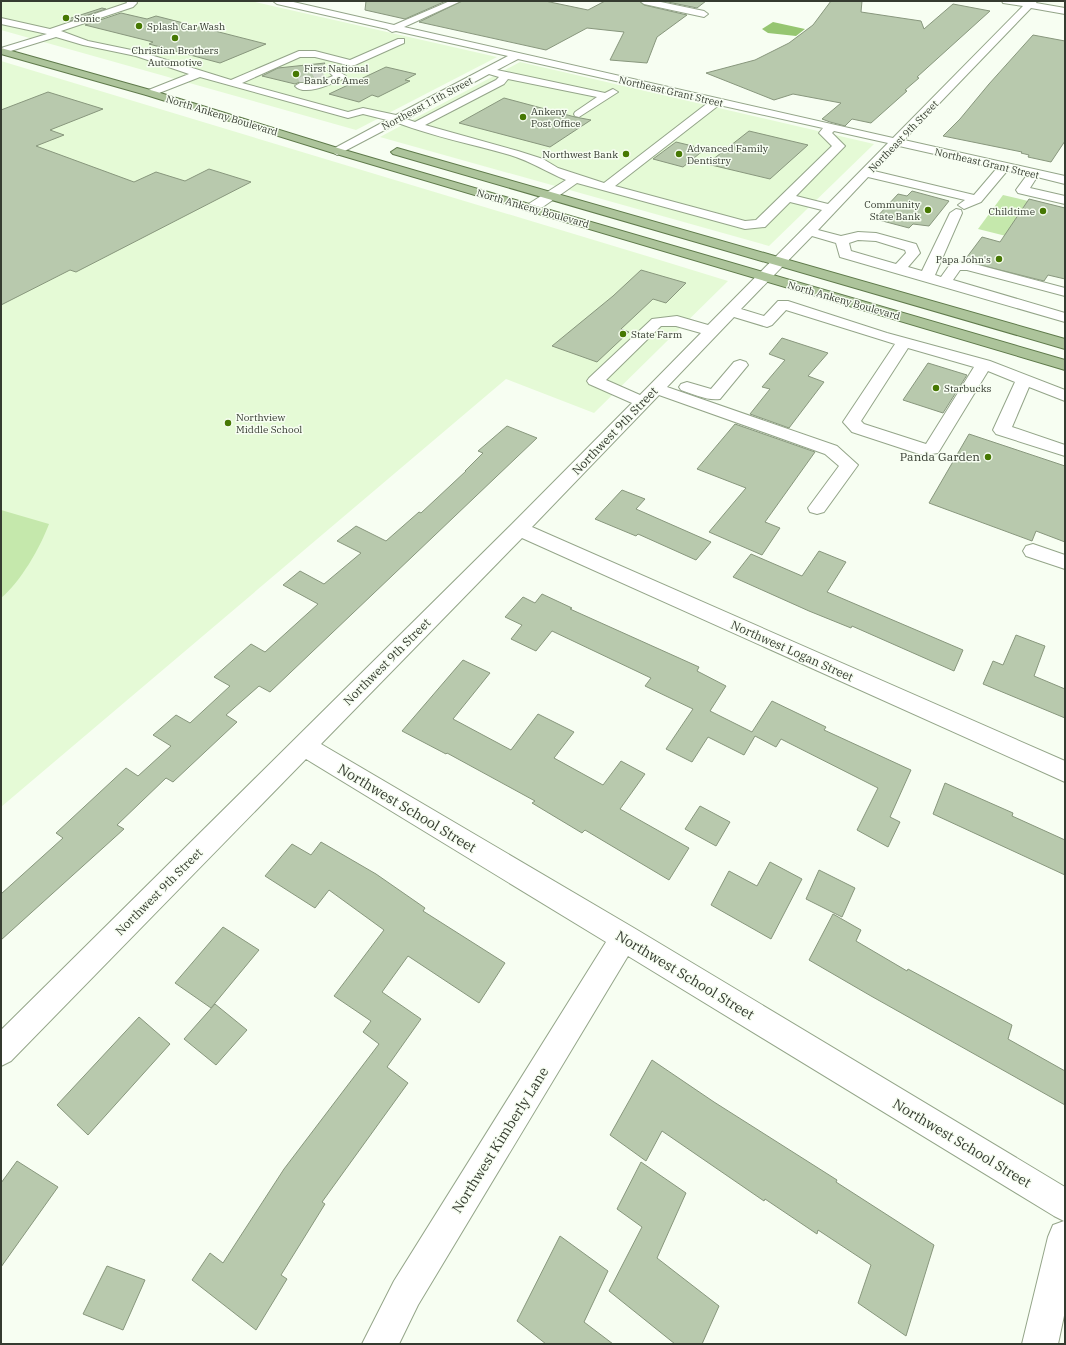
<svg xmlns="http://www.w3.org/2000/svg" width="1066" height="1345" font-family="'IBM Plex Serif',serif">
  <rect width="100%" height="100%" fill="#f7fef2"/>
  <g fill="#e5fad6">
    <path d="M 1,1 L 251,1 L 497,57 L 356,130 L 1,30 Z"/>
    <path d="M 1,61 L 650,257 L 728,281 L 594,413 L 506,379 L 1,807 Z"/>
    <path d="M 520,62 L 874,144 L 769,246 L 380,137 Z"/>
  </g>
  <g fill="#c5e8ac">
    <path d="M 1003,195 L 1028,201 L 1061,250 L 978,229 Z"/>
    <path d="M 1,510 L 49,524 C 40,548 21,581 1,598 Z"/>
  </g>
  <path fill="#96c671" d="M 773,22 L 805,29 L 796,36 L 768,33 L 762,29 Z"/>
  <g fill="#b8c9ad" stroke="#88977d">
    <path d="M 366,1 L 446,1 L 405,19 L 365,10 Z"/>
    <path d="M 462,1 L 545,1 L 588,10 L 605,1 L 639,1 L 644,5 L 687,15 L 657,37 L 647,63 L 610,60 L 624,32 L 587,28 L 546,50 L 419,22 Z"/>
    <path d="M 663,1 L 706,1 L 697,8 Z"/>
    <path d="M 831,1 L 862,1 L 861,12 L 921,21 L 924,29 L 953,4 L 990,11 L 917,77 L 919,78 L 905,90 L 907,91 L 871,123 L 852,119 L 845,126 L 830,122 L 822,119 L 841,103 L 793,94 L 774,100 L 706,73 L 755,60 L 789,43 L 813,25 Z"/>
    <path d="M 102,8 L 106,9 L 70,21 L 65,20 Z"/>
    <path d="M 121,13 L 147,19 L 156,16 L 266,44 L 220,63 L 149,44 L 153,42 L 85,25 Z"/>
    <path d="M 1033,35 L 1065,41 L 1065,141 L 1051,162 L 1028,157 L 1029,155 L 1021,153 L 1022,152 L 943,136 L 960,119 L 989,84 Z"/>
    <path d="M 325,63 L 310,82 L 300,82 L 295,84 L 262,76 L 278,68 Z"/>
    <path d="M 386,67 L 416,74 L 405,80 L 410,81 L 378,97 L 372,95 L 359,102 L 329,94 Z"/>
    <path d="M 48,92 L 103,109 L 50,130 L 64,135 L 36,146 L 134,182 L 156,172 L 185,181 L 209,169 L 251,182 L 76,272 L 70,270 L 1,305 L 1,110 Z"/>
    <path d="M 504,98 L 575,117 L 591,120 L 550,147 L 459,123 Z"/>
    <path d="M 749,131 L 808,145 L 770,179 L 707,164 Z"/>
    <path d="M 676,142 L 705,149 L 683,167 L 653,159 Z"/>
    <path d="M 912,191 L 949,201 L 929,226 L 913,224 L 909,228 L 875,219 L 898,194 L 907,196 Z"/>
    <path d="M 1029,199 L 1065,208 L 1065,279 L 1048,275 L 1044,281 L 964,261 L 982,237 L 1000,242 Z"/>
    <path d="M 641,270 L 686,283 L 666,303 L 653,299 L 621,329 L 629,332 L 597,362 L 552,346 L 613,296 Z"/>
    <path d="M 782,338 L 828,353 L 808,376 L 824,382 L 789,428 L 750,414 L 770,389 L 762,387 L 785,360 L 769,354 Z"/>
    <path d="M 928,363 L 967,375 L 943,413 L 903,400 Z"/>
    <path d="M 735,424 L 815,452 L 765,522 L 780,528 L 762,555 L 709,532 L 746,488 L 697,469 Z"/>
    <path d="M 507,426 L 537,438 L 270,692 L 259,686 L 226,715 L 237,722 L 173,782 L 166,778 L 117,825 L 124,829 L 1,940 L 1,894 L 63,838 L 56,833 L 126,768 L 138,776 L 171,746 L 153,735 L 176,715 L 190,723 L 230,686 L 214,677 L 251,644 L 265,652 L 318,604 L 283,585 L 300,571 L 324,584 L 361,553 L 337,541 L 356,526 L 386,541 L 419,512 L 421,513 L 466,471 L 465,471 L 483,453 L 478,451 Z"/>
    <path d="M 969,434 L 1065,466 L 1065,542 L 1036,531 L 1032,541 L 929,503 Z"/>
    <path d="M 622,490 L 645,499 L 636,509 L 711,542 L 696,560 L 638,534 L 636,536 L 595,519 Z"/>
    <path d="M 819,551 L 846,562 L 827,592 L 963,650 L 954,671 L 852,626 L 851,628 L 809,611 L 733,577 L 751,554 L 802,576 Z"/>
    <path d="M 542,594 L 572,608 L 570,609 L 699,667 L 697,671 L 726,686 L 710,711 L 752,732 L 772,701 L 826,727 L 824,730 L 911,770 L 890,817 L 900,822 L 888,847 L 857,830 L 878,788 L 781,739 L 776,747 L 755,736 L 744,755 L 708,737 L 692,762 L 666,749 L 693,709 L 645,686 L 651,678 L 552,631 L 536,651 L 511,639 L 522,625 L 505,617 L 523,597 L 535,603 Z"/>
    <path d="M 1016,635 L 1045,646 L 1034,676 L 1065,689 L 1065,718 L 983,684 L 993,661 L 1003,665 Z"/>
    <path d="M 463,660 L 490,673 L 453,719 L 511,750 L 538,714 L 574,732 L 554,758 L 603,785 L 621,761 L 645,774 L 620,809 L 689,848 L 669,880 L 585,830 L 582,833 L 532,803 L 535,801 L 447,753 L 446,754 L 402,731 Z"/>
    <path d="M 945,783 L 1013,813 L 1012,816 L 1065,840 L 1065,875 L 933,814 Z"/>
    <path d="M 700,806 L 730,822 L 716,846 L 685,829 Z"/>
    <path d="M 321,842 L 376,874 L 425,908 L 423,911 L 505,963 L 479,1003 L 408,956 L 382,992 L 421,1019 L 387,1067 L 408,1083 L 322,1202 L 325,1204 L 281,1275 L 287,1279 L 256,1330 L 192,1280 L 210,1253 L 223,1263 L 284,1169 L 379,1044 L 363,1032 L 371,1021 L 334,996 L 384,930 L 329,890 L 315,908 L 265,876 L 292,844 L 311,855 Z"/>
    <path d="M 770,862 L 802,879 L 771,939 L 711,905 L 729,871 L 757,886 Z"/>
    <path d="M 819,870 L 855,888 L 842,917 L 806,899 Z"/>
    <path d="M 833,914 L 861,930 L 856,941 L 907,971 L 908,969 L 1012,1025 L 1008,1039 L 1065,1071 L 1065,1105 L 871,996 L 809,960 Z"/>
    <path d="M 223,927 L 259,950 L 211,1008 L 175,983 Z"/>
    <path d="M 215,1004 L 247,1030 L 216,1065 L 184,1039 Z"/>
    <path d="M 139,1017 L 170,1044 L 88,1135 L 57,1105 Z"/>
    <path d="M 652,1060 L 714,1102 L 837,1180 L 836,1182 L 934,1245 L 906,1336 L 858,1303 L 871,1265 L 818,1230 L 817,1234 L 765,1199 L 764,1201 L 662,1131 L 646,1161 L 610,1135 Z"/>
    <path d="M 17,1161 L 58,1187 L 1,1267 L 1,1183 Z"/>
    <path d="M 641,1162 L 686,1193 L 657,1258 L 719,1306 L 702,1344 L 675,1344 L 609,1291 L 642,1227 L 617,1209 Z"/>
    <path d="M 560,1236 L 608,1271 L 584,1322 L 613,1344 L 546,1344 L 517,1321 Z"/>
    <path d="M 107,1266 L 145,1280 L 123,1330 L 83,1314 Z"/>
  </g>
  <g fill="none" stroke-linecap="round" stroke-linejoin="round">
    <path stroke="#d0d7cb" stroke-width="10" stroke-dasharray="10 5" stroke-linecap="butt" d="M 300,83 L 323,72"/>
    <defs>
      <g id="minor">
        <path d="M 126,1 L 136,1 L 137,3 L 133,7 L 61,31 L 88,41 L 141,52 L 231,80 L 299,51 L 315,51 L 350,60 L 398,39 L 404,39 L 404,43 L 355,65 L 351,66 L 315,57 L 300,57 L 242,83 L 348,112 L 363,108 L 396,115 L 508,56 L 396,31 L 392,32 L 387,29 L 277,4 L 273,1 L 289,1 L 394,25 L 450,1 L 461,1 L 404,27 L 893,138 L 1023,6 L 1003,3 L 1002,1 L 1037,1 L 1036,3 L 1065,8 L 1065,14 L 1031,8 L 904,140 L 1065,176 L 1065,184 L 1037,177 L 1030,188 L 1065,196 L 1065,204 L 1018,193 L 1016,190 L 1027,175 L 1007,171 L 981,202 L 964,209 L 958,205 L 965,200 L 868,177 L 818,230 L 841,236 L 858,232 L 876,233 L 916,244 L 920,253 L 908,267 L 922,271 L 950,213 L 956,209 L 961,210 L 962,213 L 935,275 L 941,277 L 951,263 L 967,262 L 1065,288 L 1065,296 L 967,270 L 960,270 L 953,280 L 1065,313 L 1065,322 L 840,257 L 836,243 L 812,236 L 741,309 L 764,316 L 778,301 L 788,301 L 887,333 L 990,361 L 1065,390 L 1065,401 L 1029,387 L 1012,427 L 1065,445 L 1065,456 L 996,434 L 993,430 L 1015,382 L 988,371 L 938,453 L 925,455 L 919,454 L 852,432 L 843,422 L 895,344 L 786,310 L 772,325 L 767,327 L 734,317 L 667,387 L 837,446 L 858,465 L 824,512 L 817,514 L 810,512 L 808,508 L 839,466 L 825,454 L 659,395 L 532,527 L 1065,761 L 1065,782 L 522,538 L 321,744 L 634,928 L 1065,1187 L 1065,1311 L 1058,1344 L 1022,1344 L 1048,1237 L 1053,1225 L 1064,1221 L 1054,1216 L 628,956 L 418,1305 L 399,1344 L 362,1344 L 394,1281 L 606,942 L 306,759 L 11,1061 L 1,1066 L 1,1030 L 512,524 L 632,403 L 589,384 L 587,381 L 589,378 L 652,319 L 677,316 L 708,325 L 822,210 L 790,202 L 765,227 L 745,229 L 577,183 L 537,211 L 532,212 L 526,208 L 527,205 L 566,180 C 547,172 530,161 510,155 C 472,144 435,137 398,123 L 337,155 L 331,151 L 333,149 L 387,120 L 363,114 L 348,118 L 200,77 L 154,95 L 146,95 L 145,93 L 146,91 L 189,74 L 136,56 L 83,45 L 56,37 L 1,54 L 1,48 L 47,34 L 1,24 L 1,18 L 50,29 L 127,3 ZM 518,59 L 709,102 L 604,183 L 558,168 L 543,159 L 518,151 L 425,125 L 504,84 L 508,79 L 597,97 L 575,112 L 574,114 L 575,116 L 579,117 L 618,92 L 613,89 L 605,93 L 497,70 ZM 489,74 L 499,77 L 496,80 L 415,122 L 406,119 ZM 719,105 L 823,128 L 819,133 L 832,146 L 756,220 L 745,221 L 615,186 ZM 834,131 L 888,143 L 828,204 L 796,196 L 845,146 L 832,133 ZM 899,146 L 997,168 L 974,195 L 874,171 ZM 858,240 L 876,241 L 905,250 L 906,253 L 896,264 L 851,251 L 849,243 ZM 661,326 L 676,326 L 701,333 L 640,395 L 606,380 ZM 908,348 L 974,367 L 926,444 L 864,424 L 861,421 Z"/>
        <path d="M 640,1 L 656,1 L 704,11 L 708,14 L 704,17 L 644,4 Z"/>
        <path d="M 333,68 L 346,76 L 345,78 C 333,83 305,97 295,86 L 300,83 L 316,83 L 333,76 L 328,71 Z"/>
        <path d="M 740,360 L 746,362 L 748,365 L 720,399 C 708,401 693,394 681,390 L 679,387 L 681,384 L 687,382 L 711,389 L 734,362 Z"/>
        <path d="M 1033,544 L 1065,555 L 1065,569 L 1026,556 L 1023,551 L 1026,546 Z"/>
      </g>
      <g id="major">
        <path d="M 1,48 L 154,91 L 341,149 L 1065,360 L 1065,370 L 333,153 L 146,95 L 1,54 Z"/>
        <path d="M 397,148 L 1065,339 L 1065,349 L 393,154 L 391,152 Z"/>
      </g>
    </defs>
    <use href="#minor" stroke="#94a589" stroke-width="2"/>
    <use href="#major" stroke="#5f7a4b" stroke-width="2"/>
    <use href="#minor" fill="#fff" fill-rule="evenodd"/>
    <use href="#major" fill="#adc49b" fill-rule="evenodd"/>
  </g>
  <g fill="#467803" stroke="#f7fef2" stroke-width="1.5">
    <circle cx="66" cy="18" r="4"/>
    <circle cx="139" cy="26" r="4"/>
    <circle cx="175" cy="38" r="4"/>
    <circle cx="296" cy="74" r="4"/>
    <circle cx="523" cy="117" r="4"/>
    <circle cx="626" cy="154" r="4"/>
    <circle cx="679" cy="154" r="4"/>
    <circle cx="928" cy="210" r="4"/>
    <circle cx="1043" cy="211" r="4"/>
    <circle cx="999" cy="259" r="4"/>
    <circle cx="623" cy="334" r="4"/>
    <circle cx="936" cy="388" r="4"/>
    <circle cx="228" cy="423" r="4"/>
    <circle cx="988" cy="457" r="4"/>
  </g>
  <g text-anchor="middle" stroke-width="3" stroke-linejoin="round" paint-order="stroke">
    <g font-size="10" fill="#353b30" stroke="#f7fef2" text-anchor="start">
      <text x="74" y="22">Sonic</text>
      <text x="147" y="30">Splash Car Wash</text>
      <text x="175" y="54" text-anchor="middle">Christian Brothers<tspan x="175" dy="12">Automotive</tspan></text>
      <text x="304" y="72">First National<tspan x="304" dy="12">Bank of Ames</tspan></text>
      <text x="531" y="115">Ankeny<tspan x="531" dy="12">Post Office</tspan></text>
      <text x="687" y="152">Advanced Family<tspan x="687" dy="12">Dentistry</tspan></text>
      <text x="618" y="158" text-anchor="end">Northwest Bank</text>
      <text x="920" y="208" text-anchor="end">Community<tspan x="920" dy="12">State Bank</tspan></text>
      <text x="1035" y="215" text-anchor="end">Childtime</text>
      <text x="991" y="263" text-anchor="end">Papa John's</text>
      <text x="631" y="338">State Farm</text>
      <text x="944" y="392">Starbucks</text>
      <text x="236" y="421">Northview<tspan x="236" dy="12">Middle School</tspan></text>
    </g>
    <g font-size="10" fill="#353b30" stroke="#f7fef2">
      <text transform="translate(671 91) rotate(13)" y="4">Northeast Grant Street</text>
      <text transform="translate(427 103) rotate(-28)" y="4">Northeast 11th Street</text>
      <text transform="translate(222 115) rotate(17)" y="4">North Ankeny Boulevard</text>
      <text transform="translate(903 136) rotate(-46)" y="4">Northeast 9th Street</text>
      <text transform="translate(987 163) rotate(13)" y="4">Northeast Grant Street</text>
      <text transform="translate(533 208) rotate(16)" y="4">North Ankeny Boulevard</text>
      <text transform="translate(844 300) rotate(16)" y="4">North Ankeny Boulevard</text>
    </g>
    <g font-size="12" fill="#353b30" stroke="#f7fef2">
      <text transform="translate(615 431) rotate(-46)" y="4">Northwest 9th Street</text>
      <text transform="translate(792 651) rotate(24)" y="4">Northwest Logan Street</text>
      <text transform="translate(387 662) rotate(-45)" y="4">Northwest 9th Street</text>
      <text transform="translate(159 892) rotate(-45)" y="4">Northwest 9th Street</text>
    </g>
    <g font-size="12" fill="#353b30" stroke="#f7fef2" text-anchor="end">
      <text x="980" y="461">Panda Garden</text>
    </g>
    <g font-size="14" fill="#353b30" stroke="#f7fef2">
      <text transform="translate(407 808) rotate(31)" y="5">Northwest School Street</text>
      <text transform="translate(685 975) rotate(31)" y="5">Northwest School Street</text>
      <text transform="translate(500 1140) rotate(-58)" y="5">Northwest Kimberly Lane</text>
      <text transform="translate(962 1143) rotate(31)" y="5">Northwest School Street</text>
    </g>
  </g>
  <rect width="1066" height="1345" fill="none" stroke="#353b30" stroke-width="4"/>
</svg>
